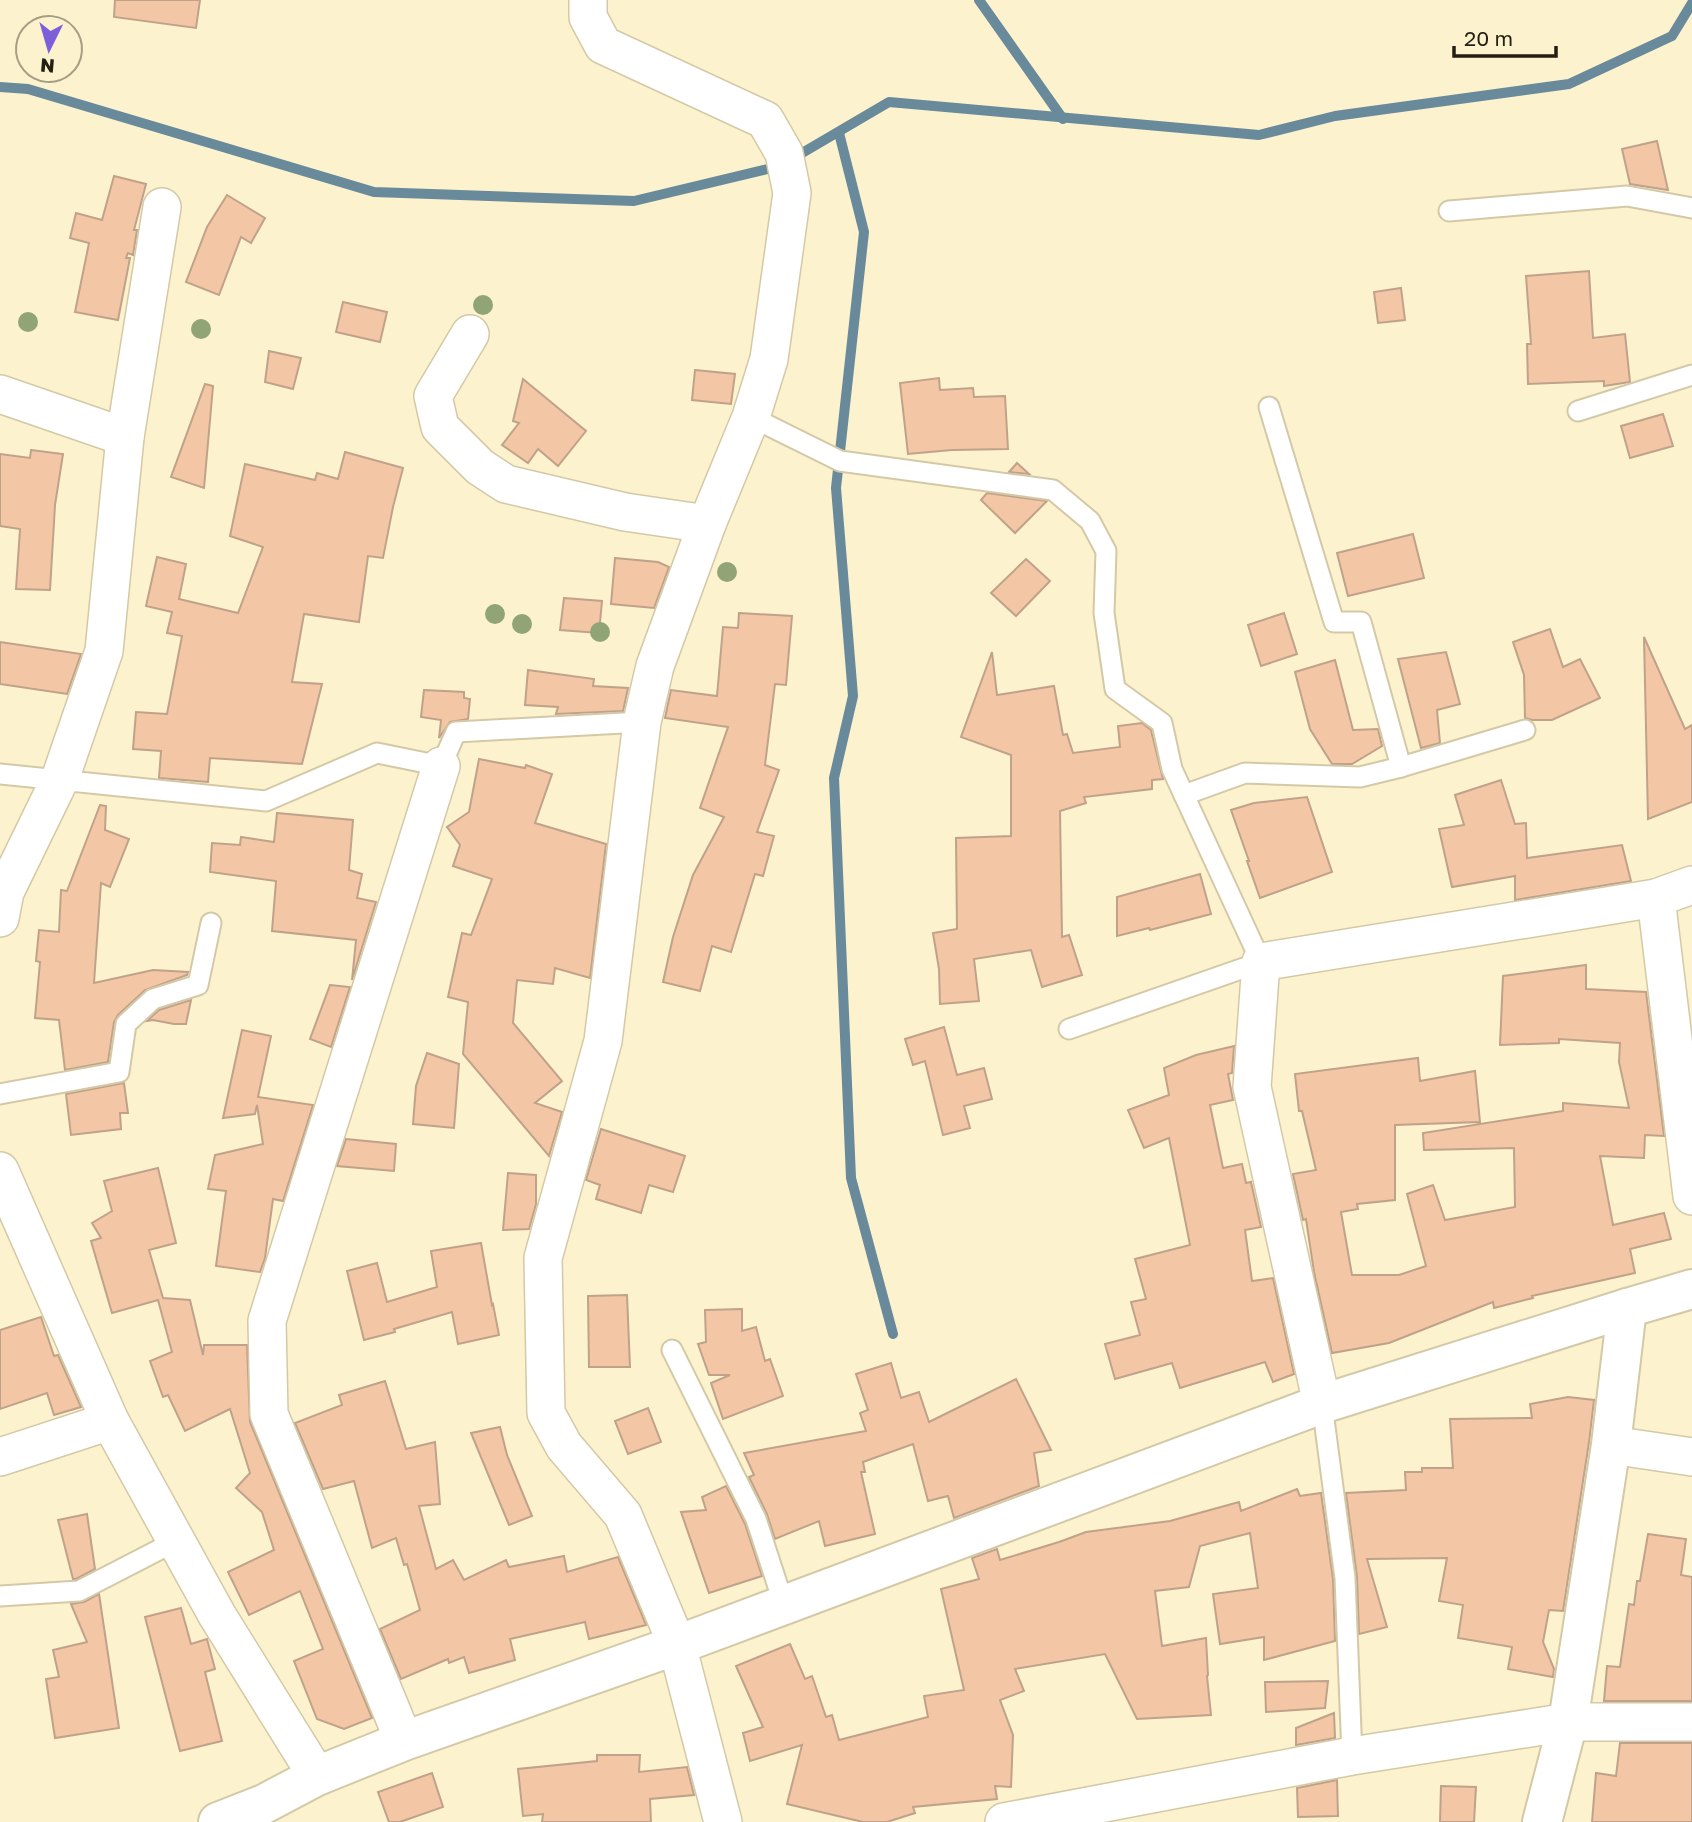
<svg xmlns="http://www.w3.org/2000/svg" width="1692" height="1822" font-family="'Golos Text',sans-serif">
  <rect width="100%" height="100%" fill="#fdf2ce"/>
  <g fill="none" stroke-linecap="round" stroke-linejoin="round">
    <g stroke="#698a9a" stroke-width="10">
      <path d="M 979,0 L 1063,119"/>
      <path d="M 0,87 L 28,89 L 374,192 L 634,201 L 780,166 L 889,102 L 1259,135 L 1335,116 L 1569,84 L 1672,36 L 1692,3"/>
      <path d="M 839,133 L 864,232 L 836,488 L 853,696 L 834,778 L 851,1178 L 893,1334"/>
    </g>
  </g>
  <g fill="#f3c7a5" stroke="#c0a28a" stroke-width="2">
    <path d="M 115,0 L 200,0 L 196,28 L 114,17 Z"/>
    <path d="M 1657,141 L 1668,190 L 1630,184 L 1622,149 Z"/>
    <path d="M 114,176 L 146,184 L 134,230 L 137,230 L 133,255 L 128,253 L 126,258 L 130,258 L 118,320 L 75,312 L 89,243 L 70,238 L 76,213 L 102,220 Z"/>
    <path d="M 227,195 L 265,218 L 251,243 L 241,237 L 219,295 L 186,282 L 207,227 Z"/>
    <path d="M 1589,271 L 1593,338 L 1625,334 L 1630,382 L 1604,386 L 1604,381 L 1528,384 L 1527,344 L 1531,344 L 1526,276 Z"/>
    <path d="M 1401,288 L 1405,320 L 1378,323 L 1374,292 Z"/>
    <path d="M 343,302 L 387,312 L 380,342 L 336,332 Z"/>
    <path d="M 269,351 L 301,358 L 293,389 L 265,382 Z"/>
    <path d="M 695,370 L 735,374 L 731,404 L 692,400 Z"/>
    <path d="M 939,378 L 940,390 L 973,388 L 974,397 L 1005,396 L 1008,449 L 952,450 L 908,454 L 900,383 Z"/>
    <path d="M 523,379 L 586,431 L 558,466 L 538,449 L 528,463 L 502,445 L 519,423 L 513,421 Z"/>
    <path d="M 205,384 L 213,386 L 204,488 L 171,477 Z"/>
    <path d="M 1663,414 L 1673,446 L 1630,458 L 1621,426 Z"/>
    <path d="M 31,450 L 63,454 L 55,505 L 50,590 L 16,589 L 20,529 L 0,526 L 0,454 L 30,458 Z"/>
    <path d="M 345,452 L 403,468 L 393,507 L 383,558 L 368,556 L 359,622 L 304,614 L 292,682 L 322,684 L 302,764 L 210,758 L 208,782 L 159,778 L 161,751 L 133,749 L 136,712 L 167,714 L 182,636 L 167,633 L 172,612 L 146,606 L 157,557 L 186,564 L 179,599 L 238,613 L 263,547 L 230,536 L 245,464 L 315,480 L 317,473 L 338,479 Z"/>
    <path d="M 1017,463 L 1029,474 L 1009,472 Z"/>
    <path d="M 987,493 L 1047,501 L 1015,533 L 981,500 Z"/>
    <path d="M 1413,534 L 1424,578 L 1348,596 L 1337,553 Z"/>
    <path d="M 615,558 L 658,562 L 669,567 L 654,608 L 611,604 Z"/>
    <path d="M 1026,559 L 1050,581 L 1016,616 L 991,593 Z"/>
    <path d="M 564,598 L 602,601 L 599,633 L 560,630 Z"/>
    <path d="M 739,613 L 792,616 L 786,685 L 775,684 L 765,765 L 779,770 L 757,832 L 774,836 L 763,876 L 755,874 L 731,952 L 712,946 L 700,991 L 663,982 L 673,937 L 693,875 L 724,817 L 700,808 L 728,727 L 665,718 L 671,690 L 717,696 L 723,627 L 738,628 Z"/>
    <path d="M 1284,613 L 1297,654 L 1261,666 L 1248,625 Z"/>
    <path d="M 1550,629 L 1563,667 L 1580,659 L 1600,698 L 1552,720 L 1532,720 L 1525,718 L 1524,675 L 1513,642 Z"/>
    <path d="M 1644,637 L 1685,729 L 1692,725 L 1692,802 L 1648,819 Z"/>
    <path d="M 0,642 L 81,654 L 67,694 L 0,684 Z"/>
    <path d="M 992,652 L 997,695 L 1054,686 L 1063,735 L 1067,734 L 1073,753 L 1120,747 L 1118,726 L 1142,723 L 1151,730 L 1163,779 L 1152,780 L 1152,789 L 1084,797 L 1086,803 L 1060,811 L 1062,937 L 1069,935 L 1082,975 L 1042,987 L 1031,950 L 974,959 L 979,1001 L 940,1004 L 939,969 L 933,933 L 957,929 L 956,838 L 1011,836 L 1011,755 L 961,737 Z"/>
    <path d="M 1446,652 L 1460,704 L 1437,710 L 1440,743 L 1421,748 L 1398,659 Z"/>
    <path d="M 1335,660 L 1353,730 L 1378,729 L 1382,746 L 1352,764 L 1332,764 L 1310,729 L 1295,672 Z"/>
    <path d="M 528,670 L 594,679 L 593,686 L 628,688 L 623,711 L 556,714 L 558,707 L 525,705 Z"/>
    <path d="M 424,690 L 464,692 L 464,698 L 470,699 L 468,719 L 450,722 L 439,738 L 441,720 L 421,717 Z"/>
    <path d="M 479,759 L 525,768 L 526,765 L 552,774 L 535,823 L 606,844 L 590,978 L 555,968 L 553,984 L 517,980 L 513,1023 L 562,1081 L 535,1103 L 562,1112 L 549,1156 L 463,1054 L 468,1002 L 448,997 L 462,933 L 471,935 L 492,879 L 453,866 L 460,845 L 447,827 L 469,812 Z"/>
    <path d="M 1501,780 L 1515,824 L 1526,823 L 1527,858 L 1622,845 L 1631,881 L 1515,900 L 1515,876 L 1452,887 L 1439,829 L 1464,825 L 1455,795 Z"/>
    <path d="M 1307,797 L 1332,872 L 1260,898 L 1247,861 L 1249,861 L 1231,810 L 1254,803 Z"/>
    <path d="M 100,805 L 106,806 L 105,830 L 129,839 L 110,887 L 101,883 L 94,983 L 153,970 L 188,972 L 187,975 L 145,990 L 118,1015 L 114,1022 L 108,1062 L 65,1070 L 59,1020 L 35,1018 L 40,962 L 36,961 L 39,930 L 59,932 L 61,890 L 67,891 Z"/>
    <path d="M 277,813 L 353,820 L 349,870 L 362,874 L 357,898 L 376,902 L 352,980 L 356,940 L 272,931 L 276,881 L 210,872 L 212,843 L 240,845 L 241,837 L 274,842 Z"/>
    <path d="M 1200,874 L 1211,914 L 1150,930 L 1149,928 L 1117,936 L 1117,897 Z"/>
    <path d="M 1586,965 L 1586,989 L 1646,992 L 1664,1136 L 1645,1135 L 1644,1158 L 1600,1156 L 1613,1225 L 1664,1213 L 1671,1239 L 1630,1249 L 1635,1273 L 1532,1296 L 1533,1298 L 1494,1308 L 1493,1302 L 1389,1343 L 1332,1353 L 1314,1272 L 1306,1219 L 1303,1220 L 1293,1174 L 1316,1170 L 1302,1111 L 1299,1111 L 1295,1074 L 1418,1058 L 1420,1081 L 1475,1071 L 1480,1122 L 1395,1125 L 1395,1200 L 1357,1204 L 1358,1209 L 1341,1212 L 1352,1275 L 1399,1275 L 1426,1266 L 1407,1194 L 1433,1185 L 1445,1220 L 1515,1207 L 1514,1148 L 1424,1150 L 1423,1133 L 1563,1111 L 1563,1103 L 1629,1108 L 1619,1062 L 1620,1043 L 1559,1039 L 1559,1043 L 1500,1045 L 1503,976 Z"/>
    <path d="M 330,985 L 350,987 L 331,1047 L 310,1039 Z"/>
    <path d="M 191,1000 L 186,1024 L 174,1024 L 153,1020 L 147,1021 L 159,1010 Z"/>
    <path d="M 944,1027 L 957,1075 L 984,1068 L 992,1099 L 964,1106 L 970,1128 L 943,1135 L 925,1061 L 913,1065 L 905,1039 Z"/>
    <path d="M 242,1030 L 271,1036 L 258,1097 L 313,1105 L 283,1201 L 273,1199 L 265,1258 L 260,1272 L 216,1266 L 226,1191 L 208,1189 L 215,1155 L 263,1144 L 257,1105 L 255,1114 L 223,1118 Z"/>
    <path d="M 1234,1046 L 1232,1073 L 1228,1074 L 1233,1100 L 1210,1105 L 1223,1168 L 1242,1164 L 1246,1183 L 1251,1182 L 1261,1227 L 1245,1230 L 1252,1281 L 1273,1278 L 1294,1374 L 1273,1382 L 1265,1362 L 1180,1388 L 1172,1363 L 1115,1379 L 1105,1344 L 1140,1335 L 1131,1302 L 1146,1299 L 1135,1259 L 1190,1245 L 1169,1138 L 1144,1148 L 1128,1110 L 1169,1095 L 1164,1068 L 1196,1055 Z"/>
    <path d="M 427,1053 L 459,1064 L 454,1128 L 413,1124 L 416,1086 Z"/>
    <path d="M 124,1083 L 128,1113 L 120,1113 L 121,1129 L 71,1135 L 66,1094 Z"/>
    <path d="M 601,1129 L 685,1156 L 673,1192 L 649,1185 L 641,1213 L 596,1199 L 600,1185 L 586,1180 Z"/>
    <path d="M 346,1139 L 396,1144 L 394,1171 L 337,1166 Z"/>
    <path d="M 158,1168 L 176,1243 L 149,1250 L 163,1298 L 190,1300 L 203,1355 L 204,1345 L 247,1345 L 250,1422 L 372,1718 L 344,1729 L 317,1719 L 294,1661 L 323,1649 L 300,1591 L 249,1615 L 228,1572 L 274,1550 L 262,1512 L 236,1488 L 250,1473 L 230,1409 L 185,1431 L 168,1395 L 163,1397 L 150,1361 L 172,1352 L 158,1300 L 112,1313 L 91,1241 L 101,1238 L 92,1223 L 112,1211 L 104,1181 Z"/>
    <path d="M 508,1173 L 536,1175 L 536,1204 L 529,1229 L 503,1230 Z"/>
    <path d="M 481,1243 L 492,1305 L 493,1304 L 499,1335 L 458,1344 L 452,1312 L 394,1329 L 395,1332 L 364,1340 L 347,1271 L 377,1263 L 387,1302 L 437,1287 L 431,1251 Z"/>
    <path d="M 627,1295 L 630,1367 L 589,1367 L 588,1296 Z"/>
    <path d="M 742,1309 L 742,1331 L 756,1327 L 765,1361 L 770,1359 L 783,1396 L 723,1419 L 711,1383 L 730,1375 L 709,1375 L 698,1344 L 706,1342 L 705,1310 Z"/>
    <path d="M 41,1317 L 54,1356 L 58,1355 L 81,1407 L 54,1415 L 47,1393 L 0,1409 L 0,1330 Z"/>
    <path d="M 891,1363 L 901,1398 L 919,1392 L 929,1422 L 1016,1379 L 1051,1450 L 1034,1453 L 1039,1486 L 954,1518 L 948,1496 L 928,1501 L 913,1444 L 863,1462 L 865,1472 L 861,1472 L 875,1534 L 825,1546 L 819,1521 L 775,1539 L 767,1514 L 749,1477 L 754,1475 L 744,1453 L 866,1431 L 860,1413 L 868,1410 L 856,1374 Z"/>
    <path d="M 385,1381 L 406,1449 L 435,1442 L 440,1504 L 419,1506 L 436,1569 L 453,1560 L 464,1580 L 506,1560 L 509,1567 L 564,1556 L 567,1572 L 618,1557 L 646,1625 L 589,1639 L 585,1622 L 510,1639 L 515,1660 L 469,1673 L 464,1657 L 449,1663 L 448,1659 L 401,1679 L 380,1629 L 420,1610 L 407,1564 L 404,1565 L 396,1538 L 372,1548 L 354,1481 L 323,1489 L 295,1423 L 342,1405 L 339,1395 Z"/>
    <path d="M 1568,1397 L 1594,1400 L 1589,1442 L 1563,1611 L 1549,1610 L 1543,1642 L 1554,1669 L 1553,1677 L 1508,1669 L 1512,1647 L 1458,1638 L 1463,1605 L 1439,1601 L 1447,1558 L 1367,1559 L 1387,1627 L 1359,1634 L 1357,1577 L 1346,1493 L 1406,1490 L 1405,1472 L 1422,1472 L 1422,1468 L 1453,1468 L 1450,1419 L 1532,1418 L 1530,1404 Z"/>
    <path d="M 648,1408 L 661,1442 L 628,1454 L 615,1421 Z"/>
    <path d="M 500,1427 L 507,1455 L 532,1516 L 509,1525 L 471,1433 Z"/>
    <path d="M 726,1486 L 745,1524 L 762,1576 L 709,1593 L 681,1512 L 706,1510 L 702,1497 Z"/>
    <path d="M 1297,1489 L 1300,1496 L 1321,1493 L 1333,1579 L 1335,1641 L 1264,1660 L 1264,1637 L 1220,1644 L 1213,1594 L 1258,1588 L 1250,1533 L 1200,1546 L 1189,1587 L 1155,1591 L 1162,1646 L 1206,1638 L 1208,1675 L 1207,1676 L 1211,1715 L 1137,1719 L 1105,1654 L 1015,1669 L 1024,1691 L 1000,1700 L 1013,1735 L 1011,1787 L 995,1786 L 997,1799 L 913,1807 L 915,1813 L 887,1822 L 863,1822 L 787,1804 L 802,1745 L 750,1761 L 743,1733 L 763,1727 L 736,1666 L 790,1644 L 805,1679 L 812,1676 L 826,1717 L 832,1715 L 839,1740 L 928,1717 L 924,1696 L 964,1690 L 941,1589 L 979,1579 L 972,1558 L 997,1549 L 1000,1560 L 1059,1542 L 1086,1532 L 1170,1521 L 1239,1502 L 1241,1511 Z"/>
    <path d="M 87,1514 L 95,1569 L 76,1579 L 73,1579 L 58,1520 Z"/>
    <path d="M 1648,1534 L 1686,1539 L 1681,1575 L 1692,1577 L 1692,1701 L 1604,1701 L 1607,1666 L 1620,1667 L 1629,1604 L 1634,1605 L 1637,1581 L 1640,1581 Z"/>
    <path d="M 99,1594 L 119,1728 L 55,1738 L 46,1679 L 59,1677 L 53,1650 L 87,1642 L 71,1604 L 84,1602 Z"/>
    <path d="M 181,1608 L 191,1644 L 207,1639 L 215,1669 L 205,1672 L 222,1741 L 180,1751 L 145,1617 Z"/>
    <path d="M 1328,1681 L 1325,1708 L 1266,1712 L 1265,1682 Z"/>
    <path d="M 1334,1713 L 1335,1738 L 1296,1745 L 1296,1728 Z"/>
    <path d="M 1620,1743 L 1692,1743 L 1692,1822 L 1592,1822 L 1596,1773 L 1616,1776 Z"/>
    <path d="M 597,1755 L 640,1755 L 639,1772 L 687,1767 L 694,1795 L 650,1799 L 651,1822 L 542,1822 L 543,1814 L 523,1816 L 518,1769 L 597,1761 Z"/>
    <path d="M 432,1773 L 443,1807 L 400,1822 L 389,1822 L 378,1792 Z"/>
    <path d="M 1337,1780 L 1338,1816 L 1298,1817 L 1297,1788 Z"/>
    <path d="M 1441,1786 L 1476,1787 L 1474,1822 L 1440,1822 Z"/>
  </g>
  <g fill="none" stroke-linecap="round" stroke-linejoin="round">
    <defs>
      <g id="service">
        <path d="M 1449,211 L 1627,196 L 1692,208"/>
        <path d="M 1578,411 L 1692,375"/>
        <path d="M 751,417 L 840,461 L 1053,490 L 1090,521 L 1106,551 L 1104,613 L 1115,689 L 1162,723 L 1172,769 L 1261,962 L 1069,1029"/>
        <path d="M 1401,767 L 1525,730"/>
        <path d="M 0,774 L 266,801 L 377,753 L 441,766 L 456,732 L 642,722"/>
        <path d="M 1184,795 L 1245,773 L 1360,777 L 1401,767 L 1361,622 L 1334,622 L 1269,407"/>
        <path d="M 0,1094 L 119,1072 L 126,1024 L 153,999 L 198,985 L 211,923"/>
        <path d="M 672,1350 L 756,1519 L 784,1605"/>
        <path d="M 1322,1404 L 1345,1578 L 1352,1756"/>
        <path d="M 0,1596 L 79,1591 L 176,1541"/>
      </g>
      <g id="minor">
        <path d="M 588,0 L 588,17 L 603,45 L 765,120 L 784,153 L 792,193 L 769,359 L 751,417 L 707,524 L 655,666 L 642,722 L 603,1041 L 543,1258 L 546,1413 L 564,1446 L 623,1515 L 677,1645 L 723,1822"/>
        <path d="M 470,334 L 433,396 L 440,427 L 480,467 L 506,484 L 625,512 L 707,524"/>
        <path d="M 0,394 L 125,437"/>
        <path d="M 1656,898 L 1692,1196"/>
        <path d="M 0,918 L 5,892 L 60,779 L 104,651 L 125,437 L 162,207"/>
        <path d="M 0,1171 L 110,1421 L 217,1615 L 317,1776"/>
        <path d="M 1322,1404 L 1252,1087 L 1261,962 L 1656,898 L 1692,885"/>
        <path d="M 1611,1445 L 1692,1457"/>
        <path d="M 0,1457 L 110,1421"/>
        <path d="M 404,1741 L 269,1414 L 267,1321 L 441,766"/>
        <path d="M 1004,1822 L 1352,1756 L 1568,1722 L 1692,1722"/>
      </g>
      <g id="tertiary">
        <path d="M 218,1822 L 264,1804 L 317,1776 L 404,1741 L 677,1645 L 1322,1404 L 1627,1308 L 1692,1289"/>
        <path d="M 1542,1822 L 1568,1722 L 1611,1445 L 1627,1308"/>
      </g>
    </defs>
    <use href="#service" stroke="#d4c9a6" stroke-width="23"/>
    <use href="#minor" stroke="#d4c9a6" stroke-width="40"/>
    <use href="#tertiary" stroke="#d4c9a6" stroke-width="42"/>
    <use href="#service" stroke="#fff" stroke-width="19"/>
    <use href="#minor" stroke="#fff" stroke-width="37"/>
    <use href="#tertiary" stroke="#fff" stroke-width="38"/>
  </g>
  <g fill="#90a476">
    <circle cx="483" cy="305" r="10"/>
    <circle cx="28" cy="322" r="10"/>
    <circle cx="201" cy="329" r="10"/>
    <circle cx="727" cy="572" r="10"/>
    <circle cx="495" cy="614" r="10"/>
    <circle cx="522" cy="624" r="10"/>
    <circle cx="600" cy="632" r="10"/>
  </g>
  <g transform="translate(49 49) rotate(185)"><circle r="33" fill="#fdf2ce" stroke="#a69e83" stroke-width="2"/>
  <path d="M0-5L12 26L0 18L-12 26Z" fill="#7d5fda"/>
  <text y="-10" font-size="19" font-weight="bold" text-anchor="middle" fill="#241f12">N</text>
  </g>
  <path d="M1454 46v10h102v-10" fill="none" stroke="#241f12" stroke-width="3.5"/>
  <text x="1464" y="46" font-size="21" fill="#241f12" stroke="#fdf2ce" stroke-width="5" paint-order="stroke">20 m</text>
</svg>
